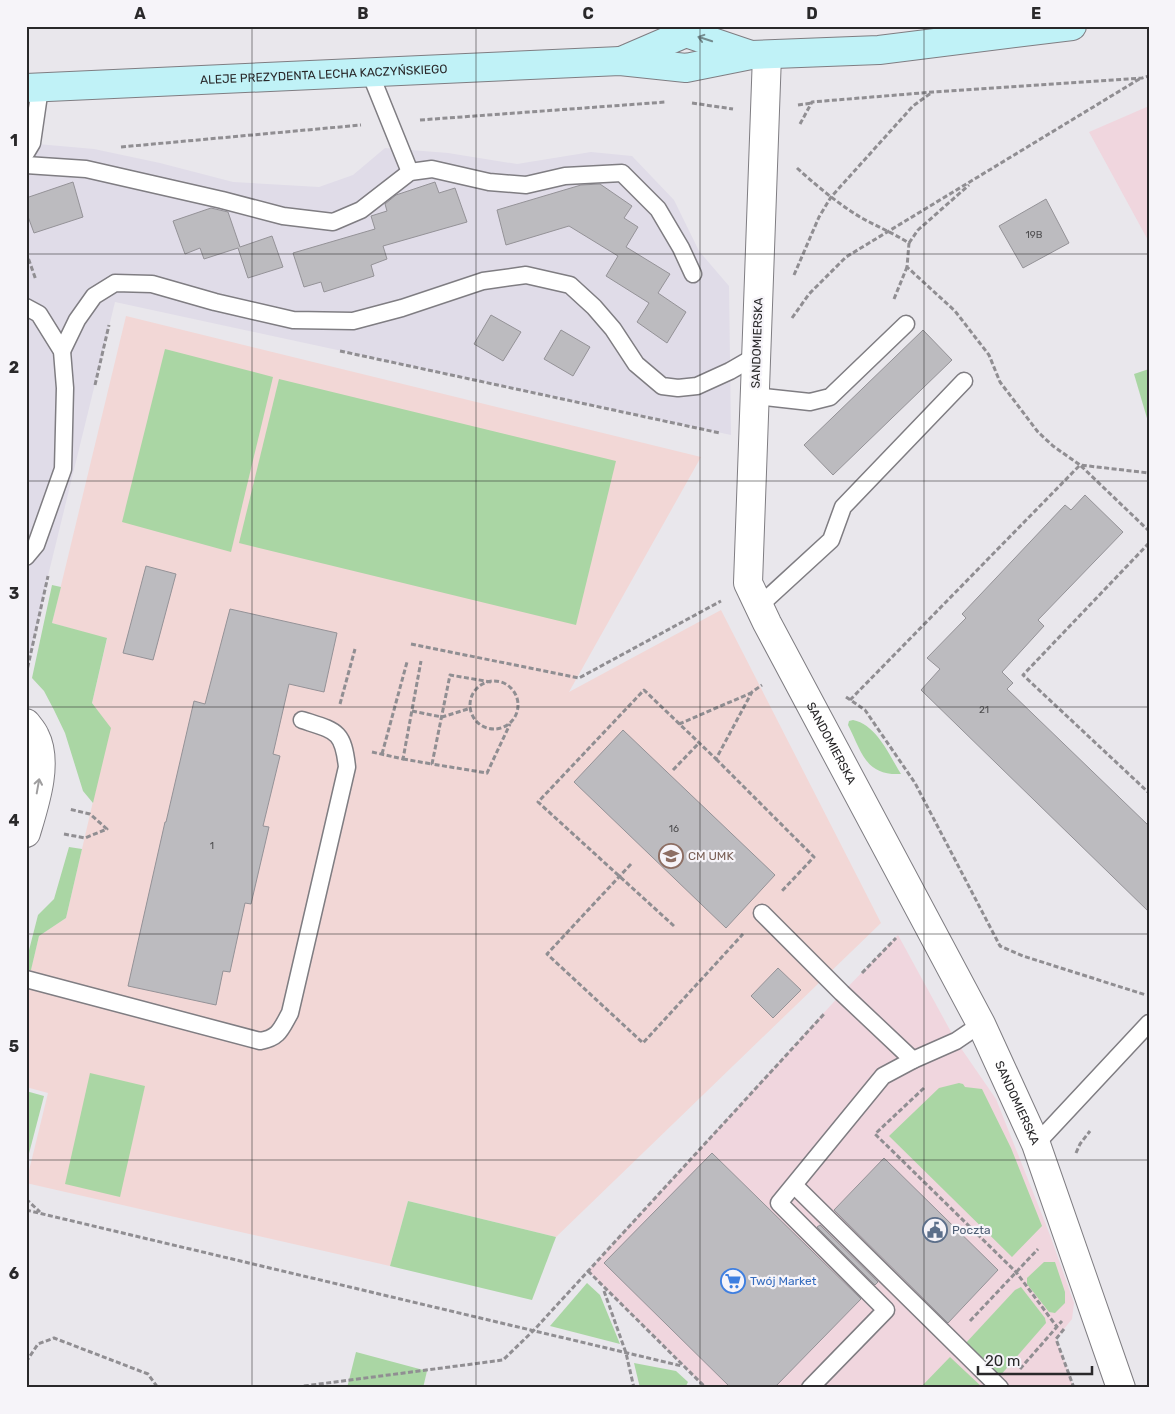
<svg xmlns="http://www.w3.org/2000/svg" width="1175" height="1414" font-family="Rubik,sans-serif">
  <rect width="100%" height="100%" fill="#e9e7ec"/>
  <g fill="#f0d6de">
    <path d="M 1149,106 L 1149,242 L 1089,132 Z"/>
    <path d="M 898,935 L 956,1041 L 996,1099 L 1050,1235 L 1074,1303 L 1072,1319 L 1056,1339 L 1074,1388 L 706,1388 L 588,1271 L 842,993 Z"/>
  </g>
  <path fill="#e0dce8" d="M 26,143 L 94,149 L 160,163 L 233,182 L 319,187 L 353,175 L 385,148 L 448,153 L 517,164 L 591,152 L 632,156 L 674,200 L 699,251 L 729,286 L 731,435 L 115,302 L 47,580 L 26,675 Z"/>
  <path fill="#f2d7d6" d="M 126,316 L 701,457 L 569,692 L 721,610 L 881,923 L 556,1237 L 408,1201 L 390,1266 L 26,1183 L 48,1093 L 26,1087 L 26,990 L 39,936 L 66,918 L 110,728 L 92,703 L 107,639 L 52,623 Z"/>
  <g fill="#aad6a4">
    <path d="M 165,349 L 273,377 L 231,552 L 122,522 Z"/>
    <path d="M 1149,369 L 1149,425 L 1134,374 Z"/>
    <path d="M 279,379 L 616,461 L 576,625 L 239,543 Z"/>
    <path d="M 52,585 L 61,587 L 52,623 L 107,638 L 92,703 L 111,728 L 93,803 L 83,791 L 65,733 L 54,710 L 44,691 L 32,678 Z"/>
    <path d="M 853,720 C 877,725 889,755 901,774 C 865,776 862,752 848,725 L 849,721 Z"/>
    <path d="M 69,847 L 82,849 L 66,918 L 39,936 L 31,970 L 26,970 L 26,962 L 38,915 L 54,899 Z"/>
    <path d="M 90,1073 L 145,1086 L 120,1197 L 65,1184 Z"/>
    <path d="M 959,1083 L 963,1084 L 965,1087 L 982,1089 L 1011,1148 L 1042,1226 L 1012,1257 L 889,1136 L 939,1088 Z"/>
    <path d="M 26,1091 L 44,1096 L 26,1165 Z"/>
    <path d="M 408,1201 L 556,1237 L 532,1300 L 390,1266 Z"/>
    <path d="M 1044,1262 L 1055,1262 L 1065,1292 L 1065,1303 L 1055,1313 L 1049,1312 L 1027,1284 L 1027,1278 Z"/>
    <path d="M 587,1283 L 600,1295 L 620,1344 L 550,1326 Z"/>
    <path d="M 1021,1287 L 1045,1318 L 1046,1323 L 999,1377 L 964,1345 L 1015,1290 Z"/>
    <path d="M 356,1352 L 427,1371 L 423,1388 L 347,1388 Z"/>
    <path d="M 950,1357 L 983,1388 L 920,1388 Z"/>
    <path d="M 634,1363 L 676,1371 L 688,1382 L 685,1388 L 640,1388 Z"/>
  </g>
  <g fill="#bcbbbf" stroke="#949297">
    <path d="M 73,182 L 83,217 L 34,233 L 26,211 L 26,198 Z"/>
    <path d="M 435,182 L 439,193 L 455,188 L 467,222 L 383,246 L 387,259 L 371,265 L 374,276 L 324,292 L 321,282 L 304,287 L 293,253 L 375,229 L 371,216 L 387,211 L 385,204 L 396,195 Z"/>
    <path d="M 600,184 L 632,206 L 624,218 L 638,227 L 626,247 L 670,274 L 658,293 L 686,312 L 667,343 L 637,322 L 649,303 L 606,276 L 618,256 L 569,226 L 506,245 L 497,210 L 581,185 Z"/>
    <path d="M 1046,199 L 1069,243 L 1023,268 L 999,226 Z"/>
    <path d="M 211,208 L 228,212 L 240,247 L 272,236 L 283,267 L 248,278 L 238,248 L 204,259 L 200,248 L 185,254 L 173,221 Z"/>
    <path d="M 491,315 L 521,332 L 503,361 L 474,344 Z"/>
    <path d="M 561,330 L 590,347 L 573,376 L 544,359 Z"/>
    <path d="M 923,330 L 952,360 L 833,475 L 804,445 Z"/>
    <path d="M 1085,495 L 1123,532 L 1038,620 L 1044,626 L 1002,672 L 1013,683 L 1007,689 L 1149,826 L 1149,912 L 921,690 L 940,669 L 927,658 L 966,618 L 962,614 L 1065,505 L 1071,510 Z"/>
    <path d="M 146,566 L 176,574 L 153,660 L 123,653 Z"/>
    <path d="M 230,609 L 337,633 L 324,692 L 289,684 L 273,754 L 280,756 L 263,826 L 269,827 L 251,904 L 245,903 L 230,972 L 223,971 L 216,1005 L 128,986 L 165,822 L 166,822 L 194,701 L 205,704 Z"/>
    <path d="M 623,730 L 775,875 L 726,928 L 574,782 Z"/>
    <path d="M 778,968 L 801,990 L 773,1018 L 751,996 Z"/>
    <path d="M 712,1153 L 861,1299 L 774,1388 L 731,1388 L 604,1263 Z"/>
    <path d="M 884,1158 L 998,1270 L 948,1323 L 834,1210 Z"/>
    <path d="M 820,1225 L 878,1282 L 875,1285 L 817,1227 Z"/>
  </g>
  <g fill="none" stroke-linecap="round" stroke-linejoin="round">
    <defs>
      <g id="lane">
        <path d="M 370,73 L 410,172"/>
        <path d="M 26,153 L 32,143 L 40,88"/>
        <path d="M 26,165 L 86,169 L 222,200 L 283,216 L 333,222 L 361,210 L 410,172 L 432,169 L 489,182 L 526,185 L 565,176 L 622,173 L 658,209 L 681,248 L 693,274"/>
        <path d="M 26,307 L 39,314 L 62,351 L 65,388 L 63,469 L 36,545 L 26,557"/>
        <path d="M 62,351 L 77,320 L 94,296 L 115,283 L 152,284 L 215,302 L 293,320 L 353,321 L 402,308 L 483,281 L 526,275 L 570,285 L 594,307 L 613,329 L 636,364 L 662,386 L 678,388 L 697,386 L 730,371 L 756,356"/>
        <path d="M 755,396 L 810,402 L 830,397 L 906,324"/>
        <path d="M 759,606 L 831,540 L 843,507 L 964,381"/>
        <path d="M 762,913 L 842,993 L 913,1060"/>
        <path d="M 26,979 L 260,1041 C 279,1038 281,1029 290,1013 L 347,767 C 343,730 336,731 302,720"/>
        <path d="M 1036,1144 L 1149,1023"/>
        <path d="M 795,1186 L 1000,1388"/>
        <path d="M 810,1388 L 886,1310 L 779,1203 L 883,1076 L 913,1060 L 956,1041 L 981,1024"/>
      </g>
      <g id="street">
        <path id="s1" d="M 767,55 L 748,583 L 767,623 L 981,1024 L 1036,1144 L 1121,1388"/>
        <path d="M 26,723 C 29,727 33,731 35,736 C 49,763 34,806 26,833"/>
      </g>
      <g id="secondary">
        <path d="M 621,61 L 686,33 L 751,55"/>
        <path id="s2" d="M 26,88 L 620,61 L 686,68 L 751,55 L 879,50 L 1072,26"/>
      </g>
    </defs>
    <use href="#lane" stroke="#7f7d82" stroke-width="19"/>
    <use href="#street" stroke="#7f7d82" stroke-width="30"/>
    <use href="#secondary" stroke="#7f7d82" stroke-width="30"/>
    <g stroke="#908e92" stroke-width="3" stroke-dasharray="5 2.5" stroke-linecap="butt">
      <path d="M 251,26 L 252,28"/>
      <path d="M 692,103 L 733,109"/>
      <path d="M 798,105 L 812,103"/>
      <path d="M 420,120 L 666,102"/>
      <path d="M 800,124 L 812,102 L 933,92 L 1142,78 L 1149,76"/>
      <path d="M 121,147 L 361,125"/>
      <path d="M 797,168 C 817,186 837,203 860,217 C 876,226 893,233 909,243 L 907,267 L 955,311 L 989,355 L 1000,382 L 1038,432 L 1053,446 L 1080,465 L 1149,473"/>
      <path d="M 909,243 L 918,230 L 969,185"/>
      <path d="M 26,252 L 36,280"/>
      <path d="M 794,275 L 819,217 L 831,197 L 913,106 L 931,93"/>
      <path d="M 894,299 L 907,267"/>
      <path d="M 792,318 L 809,294 L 846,257 L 1141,78"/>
      <path d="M 340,351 L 720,433"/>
      <path d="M 95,385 L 109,325"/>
      <path d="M 1149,543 L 1023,675 L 1149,793"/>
      <path d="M 411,644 L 579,678 L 721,601"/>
      <path d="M 26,675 L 48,576"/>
      <circle cx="494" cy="705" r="24"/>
      <path d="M 491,682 L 450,675 L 432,764 L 487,773 L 510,724"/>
      <path d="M 846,697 L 865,710 L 915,783 L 1000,946 L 1023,956 L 1146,995"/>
      <path d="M 850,700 L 1080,465 L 1149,531"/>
      <path d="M 340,704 L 355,649"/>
      <path d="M 412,711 L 442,717 L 471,708"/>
      <path d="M 679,724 L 751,693"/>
      <path d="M 372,752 L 403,759 L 421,661"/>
      <path d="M 382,754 L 407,662"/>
      <path d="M 403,759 L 432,764"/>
      <path d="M 716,759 L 814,857 L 781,892"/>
      <path d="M 673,770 L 699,743"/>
      <path d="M 64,834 L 85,838 L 107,829 L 90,814 L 69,809"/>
      <path d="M 631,864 L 547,954 L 643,1043 L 743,934"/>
      <path d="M 674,926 L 538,802 L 644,690 L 716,759 L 752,692 L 762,685"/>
      <path d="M 862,973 L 896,938"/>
      <path d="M 924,1088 L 875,1134 L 1016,1272 L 1057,1327"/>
      <path d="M 1076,1153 L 1080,1144 L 1090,1131"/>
      <path d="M 26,1199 L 40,1212"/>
      <path d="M 26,1210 L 682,1366"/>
      <path d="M 588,1271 L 706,1388"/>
      <path d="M 604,1291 L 626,1353 L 634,1388"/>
      <path d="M 970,1321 L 1038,1249"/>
      <path d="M 1064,1329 L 1056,1339 L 1074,1388"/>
      <path d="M 26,1362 L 38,1344 L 54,1338 L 148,1374 L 158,1388"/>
      <path d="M 1020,1369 L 1062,1321"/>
      <path d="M 289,1388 L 503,1360 L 534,1330 L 824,1014"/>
    </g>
    <use href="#lane" stroke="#fff" stroke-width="16"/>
    <use href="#street" stroke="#fff" stroke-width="28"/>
    <use href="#secondary" stroke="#c0f2f7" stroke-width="28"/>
  </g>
  <defs><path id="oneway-shaft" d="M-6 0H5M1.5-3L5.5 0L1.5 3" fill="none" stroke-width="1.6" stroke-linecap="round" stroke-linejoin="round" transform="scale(1.25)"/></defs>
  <use stroke="#748d90" href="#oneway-shaft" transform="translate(705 39) rotate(-162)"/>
  <use stroke="#9f9e9f" href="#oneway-shaft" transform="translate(38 786) rotate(-80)"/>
  <path fill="none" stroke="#29282a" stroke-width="1" stroke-opacity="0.55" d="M 252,26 L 252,1388M 476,26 L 476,1388M 700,26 L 700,1388M 924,26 L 924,1388M 26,254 L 1149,254M 26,481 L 1149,481M 26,707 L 1149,707M 26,934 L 1149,934M 26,1160 L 1149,1160"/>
  <defs>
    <symbol id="university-ring" viewBox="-11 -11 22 22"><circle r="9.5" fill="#f6f4f9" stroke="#8d6e63" stroke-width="1.5"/><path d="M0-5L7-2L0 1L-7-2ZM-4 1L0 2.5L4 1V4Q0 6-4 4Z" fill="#8d6e63"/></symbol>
    <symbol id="civic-ring" viewBox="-11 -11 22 22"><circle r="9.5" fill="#f6f4f9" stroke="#5c6f8a" stroke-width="1.5"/><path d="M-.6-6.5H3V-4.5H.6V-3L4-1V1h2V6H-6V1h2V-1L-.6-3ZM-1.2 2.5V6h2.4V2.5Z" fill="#5c6f8a"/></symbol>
    <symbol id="supermarket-ring" viewBox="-11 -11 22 22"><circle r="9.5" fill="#f6f4f9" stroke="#3f7fe0" stroke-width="1.5"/><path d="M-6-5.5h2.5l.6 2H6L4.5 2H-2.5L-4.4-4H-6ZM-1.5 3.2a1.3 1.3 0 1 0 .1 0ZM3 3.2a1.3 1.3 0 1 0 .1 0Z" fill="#3f7fe0"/></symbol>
  </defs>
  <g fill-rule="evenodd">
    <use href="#university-ring" x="657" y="842" width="28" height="28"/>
    <use href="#civic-ring" x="921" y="1216" width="28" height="28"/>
    <use href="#supermarket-ring" x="719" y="1267" width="28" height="28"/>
  </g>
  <g text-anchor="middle" stroke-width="4.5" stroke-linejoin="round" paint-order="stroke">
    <g font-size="10" fill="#4e4d4f">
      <text x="1034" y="238">19B</text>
      <text x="984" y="713">21</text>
      <text x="674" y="832">16</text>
      <text x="212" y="849">1</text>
    </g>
    <g font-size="12" fill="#29282a" stroke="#f6f4f9">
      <text dy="4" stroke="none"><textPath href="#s2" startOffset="298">ALEJE PREZYDENTA LECHA KACZYŃSKIEGO</textPath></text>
      <text transform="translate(757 343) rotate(-88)" y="4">SANDOMIERSKA</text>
      <text dy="4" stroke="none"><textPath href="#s1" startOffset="709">SANDOMIERSKA</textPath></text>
      <text dy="4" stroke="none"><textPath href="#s1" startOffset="1114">SANDOMIERSKA</textPath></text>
    </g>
    <g font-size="12" fill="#785e54" stroke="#f6f4f9" text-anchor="start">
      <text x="688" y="860">CM UMK</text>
    </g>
    <g font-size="12" fill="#4e5e75" stroke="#f6f4f9" text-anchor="start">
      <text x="952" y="1234">Poczta</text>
    </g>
    <g font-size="12" fill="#366cbe" stroke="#f6f4f9" text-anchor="start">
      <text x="750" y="1285">Twój Market</text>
    </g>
  </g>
  <rect width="1175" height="1414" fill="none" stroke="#f6f4f9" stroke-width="55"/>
  <path d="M978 1366v8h114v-8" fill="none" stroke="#29282a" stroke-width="2.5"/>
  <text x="985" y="1366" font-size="15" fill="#29282a" stroke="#f6f4f9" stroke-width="4" paint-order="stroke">20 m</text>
  <rect x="28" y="28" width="1120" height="1358" fill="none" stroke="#29282a" stroke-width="2"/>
  <g font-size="16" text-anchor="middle" font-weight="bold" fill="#29282a">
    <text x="140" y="19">A</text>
    <text x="363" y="19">B</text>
    <text x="588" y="19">C</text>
    <text x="812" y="19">D</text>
    <text x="1036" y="19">E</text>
    <text x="14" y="146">1</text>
    <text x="14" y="373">2</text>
    <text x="14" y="599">3</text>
    <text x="14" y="826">4</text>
    <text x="14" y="1052">5</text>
    <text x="14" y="1279">6</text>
  </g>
</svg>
